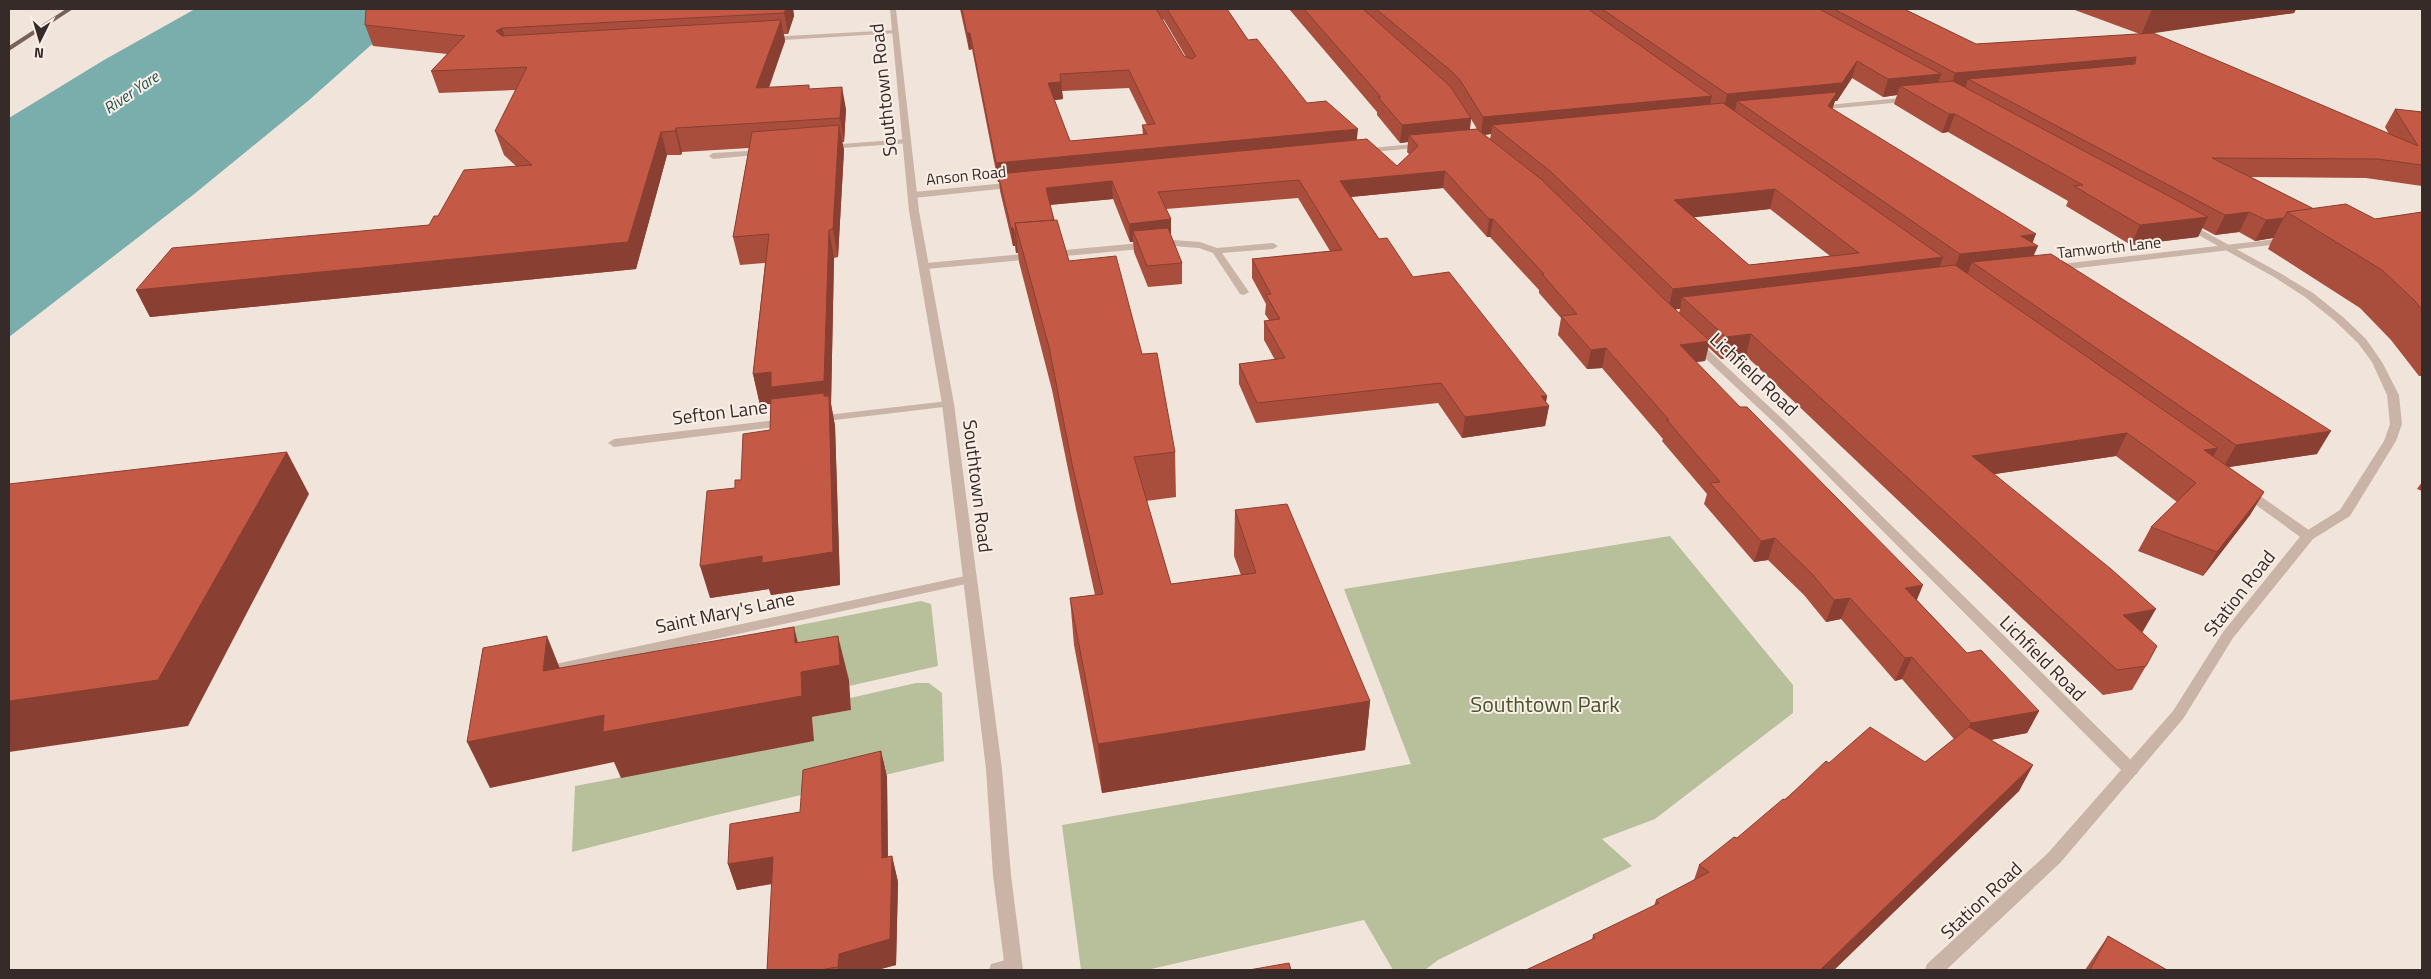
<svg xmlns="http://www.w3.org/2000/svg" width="2431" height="979" font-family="'Titillium Web',sans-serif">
  <rect width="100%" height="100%" fill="#f1e5db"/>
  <g fill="#b7c09b">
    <path d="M 1670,536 L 1793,685 L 1793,713 L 1655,819 L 1602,839 L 1632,866 L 1438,960 L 1425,970 L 1393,970 L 1364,920 L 1147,970 L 1081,970 L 1062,825 L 1411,764 L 1344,589 Z"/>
    <path d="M 921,601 L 931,604 L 938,666 L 849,686 L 611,677 L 613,662 Z"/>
    <path d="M 916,683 L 929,683 L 942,693 L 944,761 L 708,817 L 572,852 L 575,786 L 813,741 L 812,717 L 851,710 L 850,698 Z"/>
  </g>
  <path fill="#7aaeac" d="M 195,9 L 420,9 L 370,46 L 308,101 L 193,195 L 9,337 L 9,118 L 104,60 Z"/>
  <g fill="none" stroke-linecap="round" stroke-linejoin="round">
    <g fill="#c9b4a7" fill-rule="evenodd">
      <path d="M 896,30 L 898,31 L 898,33 L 768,41 L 765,39 L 768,37 Z"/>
      <path d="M 1911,97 L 1915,99 L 1914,101 L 1817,110 L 1813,108 L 1817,106 Z"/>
      <path d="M 907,139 L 911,141 L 910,143 L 828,149 L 824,147 L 828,145 Z"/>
      <path d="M 1424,143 L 1428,145 L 1427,147 L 1361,153 L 1357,151 L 1361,149 Z"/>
      <path d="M 765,150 L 768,150 L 768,154 L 713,159 L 709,156 L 713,153 Z"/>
      <path d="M 1016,182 L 1020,185 L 1019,187 L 914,198 L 910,195 L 914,192 Z"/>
      <path d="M 2286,238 L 2291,241 L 2289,243 L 2053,271 L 2048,268 L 2053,265 Z"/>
      <path d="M 1173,240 L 1200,242 L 1217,248 L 1273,243 L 1278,246 L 1273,249 L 1222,253 L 1249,292 L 1244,295 L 1240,294 L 1213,253 L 1199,248 L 1173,246 L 926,269 L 921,266 L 926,263 Z"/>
      <path d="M 1695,340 L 1699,341 L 1790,426 L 2137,766 L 2139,770 L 2137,774 L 2131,776 L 2125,774 L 1782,430 L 1691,345 L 1690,343 Z"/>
      <path d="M 948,401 L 954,404 L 952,406 L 818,422 L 812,419 L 818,416 Z"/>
      <path d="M 786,419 L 792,423 L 790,425 L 614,447 L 608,443 L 614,439 Z"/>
      <path d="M 2245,487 L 2249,488 L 2313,533 L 2315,536 L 2313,539 L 2303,539 L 2241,494 L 2239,491 L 2241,488 Z"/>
      <path d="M 970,575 L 977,579 L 975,582 L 560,673 L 555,672 L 553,668 L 555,664 L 560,663 Z"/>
      <path d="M 1013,958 L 1019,960 L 1022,966 L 1020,970 L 989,970 L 991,964 Z"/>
    </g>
    <g fill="#c9b4a7" fill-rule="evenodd">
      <path d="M 890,9 L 896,9 L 919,211 L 954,404 L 1002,769 L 1011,875 L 1023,970 L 1005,970 L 993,875 L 986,769 L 942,404 L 909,211 Z"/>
      <path d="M 2187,222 L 2280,273 L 2313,293 L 2343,317 L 2366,339 L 2382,362 L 2399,395 L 2402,424 L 2396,441 L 2350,516 L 2313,539 L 2233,638 L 2183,719 L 2060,863 L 1946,970 L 1925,970 L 1927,964 L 2048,853 L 2173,711 L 2223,632 L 2303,533 L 2340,510 L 2384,441 L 2390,424 L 2387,395 L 2372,362 L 2358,343 L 2335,321 L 2305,297 L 2274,277 L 2184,227 L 2182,225 Z"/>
    </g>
    <path fill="#776159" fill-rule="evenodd" d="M 66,9 L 73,9 L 9,51 L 9,46 Z"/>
  </g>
  <g fill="#a94d3c" fill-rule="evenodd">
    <path d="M 793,9 L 794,16 L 788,34 L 784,34 L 785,41 L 769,88 L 809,89 L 846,109 L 844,142 L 842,142 L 844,150 L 838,257 L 834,258 L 831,404 L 835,426 L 840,585 L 771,595 L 769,589 L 710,598 L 735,488 L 741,480 L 770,430 L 771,404 L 760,405 L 753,374 L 765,263 L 740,265 L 733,237 L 749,148 L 682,152 L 681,155 L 667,155 L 636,269 L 150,317 L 136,290 L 429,225 L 438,216 L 516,166 L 504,155 L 495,131 L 516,90 L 439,93 L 431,71 L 447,54 L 373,46 L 365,25 Z"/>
    <path d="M 960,9 L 1227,9 L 1248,40 L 1307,103 L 1357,140 L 1397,166 L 1410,155 L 1407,152 L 1408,142 L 1400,143 L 1377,115 L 1377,112 L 1289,9 L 1904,9 L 1976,44 L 2140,34 L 2072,9 L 2296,9 L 2294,13 L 2149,33 L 2389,134 L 2385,127 L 2395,109 L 2422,112 L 2422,186 L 2366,178 L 2251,177 L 2314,209 L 2375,219 L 2422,212 L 2422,376 L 2419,376 L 2391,340 L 2360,308 L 2268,249 L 2273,238 L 2255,241 L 2239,232 L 2215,235 L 2202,228 L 2198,237 L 2131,245 L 2066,206 L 2068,201 L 1948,132 L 1942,133 L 1894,104 L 1897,95 L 1883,97 L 1852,78 L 1837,101 L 1835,101 L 1832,109 L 2033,243 L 2034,256 L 2317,454 L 2228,467 L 2264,492 L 2250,515 L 2203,576 L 2138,551 L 2151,527 L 2177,502 L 2116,456 L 1994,474 L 2143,633 L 2146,666 L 2132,690 L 2103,695 L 1746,356 L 1721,359 L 1708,347 L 1705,361 L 1696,362 L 1917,600 L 1967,653 L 2039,711 L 2027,733 L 1990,740 L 2033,765 L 2019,791 L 1834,970 L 1526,970 L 1592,940 L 1593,935 L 1654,906 L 1656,900 L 1694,880 L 1699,865 L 1737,838 L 1829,763 L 1925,762 L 1954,739 L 1902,679 L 1895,681 L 1841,619 L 1826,622 L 1804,595 L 1768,560 L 1754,562 L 1704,504 L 1707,494 L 1662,441 L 1663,439 L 1602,368 L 1587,369 L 1558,335 L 1561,318 L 1539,293 L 1539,290 L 1490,237 L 1487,237 L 1443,188 L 1351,197 L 1379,239 L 1413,277 L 1547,396 L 1546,402 L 1549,406 L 1545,426 L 1462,438 L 1438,403 L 1256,423 L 1239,384 L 1239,364 L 1275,360 L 1264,340 L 1264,321 L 1269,320 L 1265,314 L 1266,304 L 1252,278 L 1252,259 L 1330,251 L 1298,198 L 1166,209 L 1171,219 L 1171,236 L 1182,263 L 1182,284 L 1148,287 L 1134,252 L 1133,242 L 1130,242 L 1113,199 L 1050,205 L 1054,220 L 1069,261 L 1142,354 L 1175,452 L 1176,497 L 1146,501 L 1171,584 L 1241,575 L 1234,556 L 1235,510 L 1370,701 L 1365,750 L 1102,793 L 1074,645 L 1070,598 L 1095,595 L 1076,509 L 1052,390 L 1019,262 L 1018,253 L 1016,253 L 1015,246 L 1013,246 L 1000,191 L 999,182 L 998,182 L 972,49 L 969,50 ZM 1162,19 L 1164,20 L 1186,57 L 1184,56 ZM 1129,88 L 1147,125 L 1142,125 L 1143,135 L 1070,141 L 1054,100 L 1063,99 L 1062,91 ZM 1471,119 L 1477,129 L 1470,129 ZM 1491,134 L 1490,139 L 1485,135 ZM 1770,209 L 1830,256 L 1749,265 L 1694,217 ZM 1675,309 L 1680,309 L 1679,313 Z"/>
    <path d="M 2422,482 L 2422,491 L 2417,489 Z"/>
    <path d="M 881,751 L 887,777 L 888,857 L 892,856 L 898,882 L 896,965 L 877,970 L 767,970 L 772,884 L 737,890 L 728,864 L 800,812 Z"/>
    <path d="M 2108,936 L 2167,970 L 2085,970 Z"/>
  </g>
  <g fill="#893f31">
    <path d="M 781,9 L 793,9 L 794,16 L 788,34 L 784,13 Z"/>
    <path d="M 2152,9 L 2296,9 L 2294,13 L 2141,35 Z"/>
    <path d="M 781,20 L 785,41 L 760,111 L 756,88 Z"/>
    <path d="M 502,28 L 509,49 L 496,31 Z"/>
    <path d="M 967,33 L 970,33 L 972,49 L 969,50 Z"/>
    <path d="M 2136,57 L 2129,74 L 1968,79 L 1965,89 L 1950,90 L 1955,73 Z"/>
    <path d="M 1857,61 L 1852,78 L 1837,101 L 1835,101 L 1832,110 L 1737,101 L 1735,111 L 1723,112 L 1727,94 Z"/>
    <path d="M 1941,74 L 1935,92 L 1900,86 L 1897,95 L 1883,97 L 1888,79 Z"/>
    <path d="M 1061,82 L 1063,99 L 1049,101 L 1048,83 Z"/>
    <path d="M 842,87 L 846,109 L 844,142 L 840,118 Z"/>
    <path d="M 1712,96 L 1708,114 L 1492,125 L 1491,134 L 1481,135 L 1483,117 Z"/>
    <path d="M 1949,114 L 1955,114 L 1948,132 L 1942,133 Z"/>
    <path d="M 1471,118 L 1469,136 L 1409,135 L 1408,142 L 1400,143 L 1402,125 Z"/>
    <path d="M 839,125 L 844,150 L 838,257 L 833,229 Z"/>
    <path d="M 676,128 L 682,152 L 681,155 L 675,131 Z"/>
    <path d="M 1358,129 L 1356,147 L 998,174 L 999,182 L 998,182 L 996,163 Z"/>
    <path d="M 661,132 L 667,155 L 636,269 L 150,317 L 136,290 L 628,242 Z"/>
    <path d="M 1445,171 L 1443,188 L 1339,198 L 1340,181 Z"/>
    <path d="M 1112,181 L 1113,199 L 1047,205 L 1046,188 Z"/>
    <path d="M 1775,189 L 1770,209 L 1669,220 L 1674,200 Z"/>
    <path d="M 2249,212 L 2239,232 L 2215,235 L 2225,215 Z"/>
    <path d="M 2208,217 L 2198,237 L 2131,245 L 2140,225 Z"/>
    <path d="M 2284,218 L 2273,238 L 2255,241 L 2266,220 Z"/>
    <path d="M 1171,219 L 1171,237 L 1133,231 L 1133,242 L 1130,242 L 1129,224 Z"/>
    <path d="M 1489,219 L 1493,219 L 1490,237 L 1487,237 Z"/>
    <path d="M 1011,228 L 1013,228 L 1015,246 L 1013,246 Z"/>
    <path d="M 829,230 L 834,258 L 831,404 L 835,426 L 840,585 L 771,595 L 769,589 L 710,598 L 700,566 L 762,556 L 775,403 L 760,405 L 753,374 Z"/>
    <path d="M 1016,234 L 1018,253 L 1016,253 L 1015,235 Z"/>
    <path d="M 2036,234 L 2031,247 L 2038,246 L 2029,266 L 1972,262 L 1968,273 L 1952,275 L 1960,254 L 2021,236 Z"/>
    <path d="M 1943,257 L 1936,278 L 1682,297 L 1680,309 L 1668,310 L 1673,289 Z"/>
    <path d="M 1751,334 L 1746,356 L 1721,359 L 1726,337 Z"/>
    <path d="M 1710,341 L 1705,361 L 1675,364 L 1680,345 Z"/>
    <path d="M 1606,348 L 1602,368 L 1587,369 L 1591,350 Z"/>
    <path d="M 1541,396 L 1547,396 L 1545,407 L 1549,406 L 1545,426 L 1462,438 L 1465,417 Z"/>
    <path d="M 2331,431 L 2317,454 L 2223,468 L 2236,445 Z"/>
    <path d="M 2127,433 L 2116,456 L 1962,479 L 1972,456 Z"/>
    <path d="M 2218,448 L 2205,471 L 2204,450 Z"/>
    <path d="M 287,452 L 309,494 L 188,726 L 9,752 L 9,701 Z"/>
    <path d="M 2264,492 L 2250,515 L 2203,576 L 2217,552 Z"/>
    <path d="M 1775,538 L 1768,560 L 1754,562 L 1761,541 Z"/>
    <path d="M 1923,585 L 1914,607 L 1905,588 Z"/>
    <path d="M 1850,598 L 1841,619 L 1826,622 L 1834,600 Z"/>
    <path d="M 2156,609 L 2142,633 L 2123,615 Z"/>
    <path d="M 794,627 L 805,671 L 838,636 L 849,680 L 851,710 L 812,717 L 814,741 L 621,778 L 614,762 L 490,788 L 467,742 L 795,643 Z"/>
    <path d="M 547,636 L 565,681 L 543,671 Z"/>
    <path d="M 1912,657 L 1902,679 L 1895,681 L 1905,658 Z"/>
    <path d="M 1370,701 L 1365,750 L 1102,793 L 1098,744 Z"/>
    <path d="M 2039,711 L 2027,733 L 1960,746 L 1971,723 Z"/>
    <path d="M 881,751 L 887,777 L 888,883 L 882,858 Z"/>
    <path d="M 2033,765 L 2019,791 L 1834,970 L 1820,970 Z"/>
    <path d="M 892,856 L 898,882 L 896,965 L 877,970 L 839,970 L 838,967 L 839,954 Z"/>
    <path d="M 773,857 L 781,882 L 737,890 L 728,864 Z"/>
  </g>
  <g fill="#c45a46" stroke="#893f31" fill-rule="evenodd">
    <path d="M 366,9 L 786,9 L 784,13 L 502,28 L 496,31 L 502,36 L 781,20 L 756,88 L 809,85 L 809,89 L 842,87 L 840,118 L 676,128 L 675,131 L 661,132 L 628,242 L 136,290 L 172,248 L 429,225 L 434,216 L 438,216 L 464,170 L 532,165 L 495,131 L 527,67 L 431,71 L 465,36 L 365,25 Z"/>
    <path d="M 962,9 L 1156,9 L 1184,56 L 1192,59 L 1196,56 L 1167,9 L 1227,9 L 1248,40 L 1257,39 L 1307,103 L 1326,101 L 1358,129 L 996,163 L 970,33 L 967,33 ZM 1129,70 L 1155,124 L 1142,125 L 1147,134 L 1070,141 L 1048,83 L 1061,82 L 1060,74 Z"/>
    <path d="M 1304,9 L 1363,9 L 1450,86 L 1471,118 L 1402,125 L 1378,97 L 1381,97 Z"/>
    <path d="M 1376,9 L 1588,9 L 1712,96 L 1483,117 L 1460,80 L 1450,70 Z"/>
    <path d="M 1602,9 L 1819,9 L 1941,74 L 1888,79 L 1857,61 L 1842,83 L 1727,94 Z"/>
    <path d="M 1834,9 L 1904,9 L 1976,44 L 2153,33 L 2418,146 L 2395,109 L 2422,112 L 2422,165 L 2377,159 L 2212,158 L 2314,209 L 2287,212 L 2284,218 L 2266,220 L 2249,212 L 2225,215 L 1968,79 L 2135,64 L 2136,57 L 1955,73 Z"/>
    <path d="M 1953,81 L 2208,217 L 2140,225 L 2074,186 L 2083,185 L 1955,114 L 1949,114 L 1900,86 Z"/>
    <path d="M 1837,92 L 1828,106 L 2036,234 L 2021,236 L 2038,246 L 1960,254 L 1737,101 Z"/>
    <path d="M 1723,103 L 1943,257 L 1673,289 L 1550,171 L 1492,125 ZM 1775,189 L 1859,253 L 1749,265 L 1674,200 Z"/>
    <path d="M 839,125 L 833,229 L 829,230 L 824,381 L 771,387 L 771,372 L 753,374 L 769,234 L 733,237 L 752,132 Z"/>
    <path d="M 1477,129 L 1541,179 L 1664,299 L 1710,341 L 1680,345 L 1740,407 L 1747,407 L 1923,585 L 1905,588 L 1967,653 L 1981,650 L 2039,711 L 1971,723 L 1912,657 L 1905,658 L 1850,598 L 1834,600 L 1812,574 L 1775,538 L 1761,541 L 1710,483 L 1720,482 L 1667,420 L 1669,420 L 1606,348 L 1591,350 L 1561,316 L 1577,314 L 1542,274 L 1544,274 L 1493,219 L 1489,219 L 1445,171 L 1340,181 L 1379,239 L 1387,238 L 1413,277 L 1449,272 L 1547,396 L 1541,396 L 1549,406 L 1465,417 L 1441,383 L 1257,403 L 1239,364 L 1285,358 L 1264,321 L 1280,319 L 1266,295 L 1271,294 L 1252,259 L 1342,250 L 1299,180 L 1158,192 L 1171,219 L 1129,224 L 1112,181 L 1046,188 L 1054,220 L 1015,223 L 1016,234 L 1015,235 L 1013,228 L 1011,228 L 998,174 L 1367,139 L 1397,166 L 1418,146 L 1409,135 Z"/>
    <path d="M 2346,204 L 2375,219 L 2422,212 L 2422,310 L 2415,301 L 2382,270 L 2287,212 Z"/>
    <path d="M 1057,220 L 1069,261 L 1116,256 L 1142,354 L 1157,353 L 1175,452 L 1134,457 L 1171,584 L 1256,573 L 1235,510 L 1287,504 L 1370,701 L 1098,744 L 1070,598 L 1103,594 L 1072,464 L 1049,347 L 1015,223 Z"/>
    <path d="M 1168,228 L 1182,263 L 1147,266 L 1133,231 Z"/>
    <path d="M 2051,254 L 2331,431 L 2236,445 L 1972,262 Z"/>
    <path d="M 1955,265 L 2218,448 L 2204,450 L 2264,492 L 2217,552 L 2151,527 L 2196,483 L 2127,433 L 1972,456 L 2111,569 L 2156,609 L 2123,615 L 2157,646 L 2146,666 L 2117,670 L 1751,334 L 1726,337 L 1682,297 Z"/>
    <path d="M 824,393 L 824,396 L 829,396 L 833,552 L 762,563 L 762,556 L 700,566 L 707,491 L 735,488 L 735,480 L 741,480 L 743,434 L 770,430 L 771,399 Z"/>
    <path d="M 287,452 L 158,680 L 9,701 L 9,484 Z"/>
    <path d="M 794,627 L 795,643 L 838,636 L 840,665 L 801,672 L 802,696 L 603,732 L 604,715 L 467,742 L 483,648 L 547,636 L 543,671 Z"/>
    <path d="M 1870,727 L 1925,762 L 1969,727 L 2033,765 L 1820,970 L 1526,970 L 1595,938 L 1593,935 L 1659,903 L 1656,900 L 1709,872 L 1699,865 L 1734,837 L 1737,838 L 1783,799 L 1785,800 L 1826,761 L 1829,763 Z"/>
    <path d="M 881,751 L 882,858 L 892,856 L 890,939 L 839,954 L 838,967 L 819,970 L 767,970 L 773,857 L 728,864 L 730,824 L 800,812 L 803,770 Z"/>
    <path d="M 2108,936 L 2167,970 L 2090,970 Z"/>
    <path d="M 1289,963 L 1291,970 L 1249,970 Z"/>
  </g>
  <g text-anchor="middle" stroke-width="4" stroke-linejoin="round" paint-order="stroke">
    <g font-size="16" font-style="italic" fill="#1e5656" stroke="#f9efe7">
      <text transform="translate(131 92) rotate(-34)" y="6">River Yare</text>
    </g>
    <g font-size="16" fill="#362b28" stroke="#f9efe7">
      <text transform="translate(966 175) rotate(-6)" y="6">Anson Road</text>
      <text transform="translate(2109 247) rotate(-6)" y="6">Tamworth Lane</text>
    </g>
    <g font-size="19" fill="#362b28" stroke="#f9efe7">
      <text transform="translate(883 90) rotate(-96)" y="7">Southtown Road</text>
      <text transform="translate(1754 374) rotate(43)" y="7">Lichfield Road</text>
      <text transform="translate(720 412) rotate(-7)" y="7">Sefton Lane</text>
      <text transform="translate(978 486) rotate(83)" y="7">Southtown Road</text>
      <text transform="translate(2239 593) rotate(-52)" y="7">Station Road</text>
      <text transform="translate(725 612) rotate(-12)" y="7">Saint Mary's Lane</text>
      <text transform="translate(2043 658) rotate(45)" y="7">Lichfield Road</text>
      <text transform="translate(1981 900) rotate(-43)" y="7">Station Road</text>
    </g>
    <g font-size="22" fill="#48542c" stroke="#f9efe7">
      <text x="1545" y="712">Southtown Park</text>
    </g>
  </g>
  <rect width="2431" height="979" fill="none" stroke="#362b28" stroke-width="20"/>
  <g transform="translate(40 40) rotate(185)" stroke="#f9efe7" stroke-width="4" paint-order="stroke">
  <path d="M0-4L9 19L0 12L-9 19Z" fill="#362b28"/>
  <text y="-8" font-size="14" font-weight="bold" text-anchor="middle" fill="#362b28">N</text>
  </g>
</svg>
